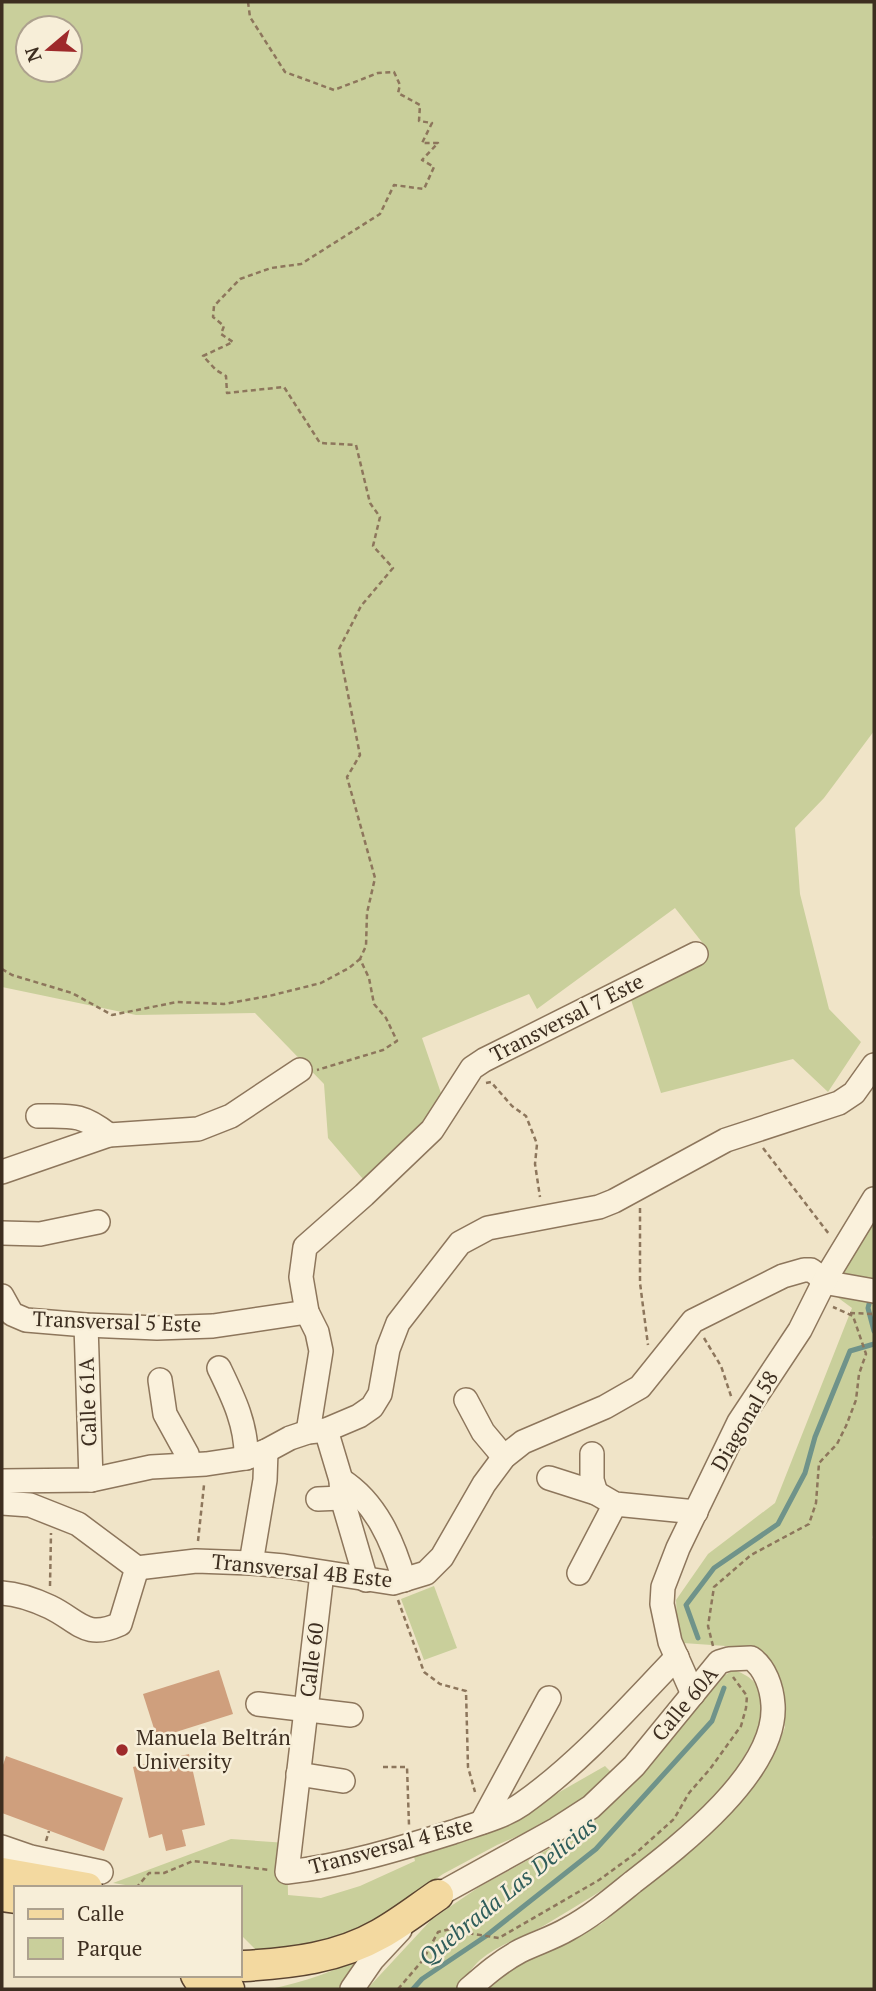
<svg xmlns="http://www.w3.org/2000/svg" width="876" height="1991" font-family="'PT Serif',serif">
  <rect width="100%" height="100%" fill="#f0e4c8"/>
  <g fill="#c9cf9b" fill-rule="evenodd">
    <path d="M 2,2 L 874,2 L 874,731 L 824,798 L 795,828 L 800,894 L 829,1009 L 861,1042 L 828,1092 L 793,1059 L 661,1093 L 625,981 L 705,946 L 675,908 L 537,1009 L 529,994 L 422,1038 L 444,1102 L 363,1179 L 328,1138 L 324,1084 L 255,1013 L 136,1015 L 2,987 ZM 28,28 L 70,28 L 70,70 L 28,70 Z"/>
    <path d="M 874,1218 L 874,1531 L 872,1538 L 874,1539 L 874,1989 L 485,1989 L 497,1976 L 601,1924 L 684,1856 L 749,1793 L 776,1751 L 785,1727 L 782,1695 L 740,1647 L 683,1643 L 677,1619 L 676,1600 L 708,1554 L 775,1503 L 852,1308 L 833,1294 L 842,1270 Z"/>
    <path d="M 434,1586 L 457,1648 L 424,1660 L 401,1599 Z"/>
    <path d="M 734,1670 C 759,1679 766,1693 761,1719 C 759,1732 752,1742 746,1753 C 704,1830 619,1881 545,1925 C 524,1937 498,1944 480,1960 C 471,1968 464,1980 456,1989 L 367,1989 L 432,1919 L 479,1887 L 552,1847 L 595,1818 L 627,1786 L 718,1679 Z"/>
    <path d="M 605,1766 L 611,1772 L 565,1815 L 497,1845 L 443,1874 L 364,1930 L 263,1957 L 240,1934 L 240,1888 L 144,1888 L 113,1883 L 231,1839 L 287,1843 L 288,1895 L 321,1898 L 360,1886 L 415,1861 L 413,1852 L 528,1810 Z"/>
    <path d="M 365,1953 L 344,1989 L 270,1989 C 304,1982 336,1972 365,1953 Z"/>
  </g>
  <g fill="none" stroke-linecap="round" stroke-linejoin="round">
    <g stroke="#6f938a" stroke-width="5">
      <path d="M 871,1296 L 868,1308 L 874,1331"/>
      <path d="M 698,1638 L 686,1605 L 714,1568 L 778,1524 L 805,1473 L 815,1437 L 850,1351 L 874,1344"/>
      <path d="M 413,1989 L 422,1979 L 486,1936 L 596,1849 L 712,1721 L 724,1688"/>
    </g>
  </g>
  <g fill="#cf9f7d">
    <path d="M 219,1670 L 233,1714 L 157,1738 L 143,1694 Z"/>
    <path d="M 189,1754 L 205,1825 L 182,1830 L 186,1846 L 166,1851 L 162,1834 L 149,1838 L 133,1767 Z"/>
    <path d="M 6,1756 L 123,1798 L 104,1851 L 2,1813 L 2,1768 Z"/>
  </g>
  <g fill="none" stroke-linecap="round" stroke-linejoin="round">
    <defs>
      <g id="minor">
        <path d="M 38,1116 C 71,1116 81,1113 109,1135"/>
        <path d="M 2,1172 L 109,1135 L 198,1129 L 231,1116 L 300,1070"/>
        <path d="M 2,1233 L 40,1234 L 98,1222"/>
        <path d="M 2,1296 L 12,1314 L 26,1320 L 86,1325 L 157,1328 L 213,1326 L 307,1312"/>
        <path d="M 86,1325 L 91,1480"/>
        <path d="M 219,1368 C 233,1397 247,1425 246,1458"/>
        <path d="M 160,1380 L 165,1414 L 187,1454 L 190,1464"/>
        <path d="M 466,1400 L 483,1432 L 504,1457"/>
        <path d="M 326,1430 L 341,1480 L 342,1498 L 366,1580"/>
        <path d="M 308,1432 L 321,1351 L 317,1332 L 307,1312 L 301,1277 L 305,1247 L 364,1195 L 432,1130 L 472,1068 L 484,1060 L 696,954"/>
        <path d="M 592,1454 L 592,1480 L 596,1493"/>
        <path d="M 549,1478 L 596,1493 L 615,1504 L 696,1512"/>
        <path d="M 341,1480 C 376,1502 393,1542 404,1580"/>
        <path d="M 2,1481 L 91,1480 L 151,1467 L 206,1464 L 246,1458 L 266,1451 L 290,1438 L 308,1432 L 326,1430 L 359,1416 L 372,1407 L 380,1394 L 388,1349 L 398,1323 L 460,1243 L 488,1228 L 599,1207 L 614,1201 L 726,1140 L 839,1103 L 854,1093 L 874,1065"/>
        <path d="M 318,1499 L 342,1498"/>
        <path d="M 2,1503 L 30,1505 L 78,1524 L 137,1568 L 196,1561 L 251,1563 L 284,1566 L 393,1583 L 426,1573 L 442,1557 L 484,1484 L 504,1457 L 523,1442 L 605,1407 L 640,1387 L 693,1321 L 783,1276 L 804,1270 L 811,1270 L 818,1275 L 823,1282 L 874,1291"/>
        <path d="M 251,1563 L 265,1480 L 266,1451"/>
        <path d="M 322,1573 L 287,1872 C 343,1866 399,1849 453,1832 C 476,1824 502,1818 522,1804 C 580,1763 628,1708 677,1657"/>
        <path d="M 579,1573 L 615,1504"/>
        <path d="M 2,1593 C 18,1594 35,1600 50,1607 C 79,1621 85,1640 120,1624 L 137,1568"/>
        <path d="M 693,1694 L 670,1642 L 662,1604 L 663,1587 L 678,1548 L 739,1422 L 800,1330 L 826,1278 L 874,1199"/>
        <path d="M 258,1704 L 351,1715"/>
        <path d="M 298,1774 L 343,1781"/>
        <path d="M 482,1822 L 549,1698"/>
        <path d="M 2,1847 L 31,1857 L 101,1872"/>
        <path d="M 426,1907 L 438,1895 L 557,1829 L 591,1807 L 634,1766 L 719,1662 L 729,1659 L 751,1658 C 765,1667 772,1688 773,1705 C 777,1771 681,1845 633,1882 C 612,1899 592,1916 568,1929 C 553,1938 536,1943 520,1951 C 501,1961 485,1975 469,1989"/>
        <path d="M 352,1989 L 372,1960 L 400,1930"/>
      </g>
      <g id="major">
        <path d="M 2,1873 L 87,1888"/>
        <path d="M 2,1896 L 16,1898"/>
        <path d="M 244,1966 C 292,1963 338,1958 380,1934 C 400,1923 419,1908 438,1895"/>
        <path d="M 196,1975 L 205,1989"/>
        <path d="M 222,1975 L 229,1989"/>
      </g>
    </defs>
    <use href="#minor" stroke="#8d765c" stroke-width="26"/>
    <use href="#major" stroke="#5b4430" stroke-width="33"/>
    <g stroke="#8d765c" stroke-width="2.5" stroke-dasharray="5 3.5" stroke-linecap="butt">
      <path d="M 248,2 L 250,17 L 285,72 L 334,90 L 378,73 L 394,72 L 400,85 L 398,93 L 420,105 L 419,121 L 432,123 L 422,143 L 438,143 L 422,160 L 434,167 L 424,189 L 394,185 L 380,214 L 301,264 L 271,268 L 240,279 L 214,306 L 213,317 L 224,326 L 221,334 L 233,342 L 203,356 L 216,370 L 226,376 L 227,393 L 284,387 L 320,443 L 356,445 L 370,503 L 380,517 L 373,546 L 393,568 L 361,606 L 339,649 L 360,755 L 347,777 L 375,878 L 367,913 L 366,946 L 360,959 L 369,978 L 374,1004 L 386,1018 L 397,1041 L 383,1050 L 317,1070"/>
      <path d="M 2,969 L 12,975 L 72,993 L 112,1015 L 177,1002 L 224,1004 L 269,996 L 321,983 L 349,968 L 360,959"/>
      <path d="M 486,1083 L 491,1082 L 512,1106 L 526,1116 L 537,1144 L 535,1164 L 540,1197"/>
      <path d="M 763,1148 L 829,1234"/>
      <path d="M 640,1208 L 640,1283 L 648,1345"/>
      <path d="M 850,1313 L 874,1314"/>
      <path d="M 704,1338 L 721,1366 L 732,1399"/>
      <path d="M 198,1541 L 204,1485"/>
      <path d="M 50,1586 L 51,1533"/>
      <path d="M 398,1600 L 424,1672 L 440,1684 L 466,1691 L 468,1767 L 475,1792"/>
      <path d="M 713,1646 L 708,1626 L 714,1587 L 751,1555 L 809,1524 L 816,1503 L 819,1463 L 837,1444 L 846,1426 L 856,1400 L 859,1374 L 866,1354 L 853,1316 L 833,1307"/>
      <path d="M 383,1767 L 407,1767 L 409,1825"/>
      <path d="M 46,1841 L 49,1831"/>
      <path d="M 136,1888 L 149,1873 L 164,1873 L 193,1861 L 270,1870"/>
      <path d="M 398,1989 L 423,1960 L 438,1932 L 454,1928 L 467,1933 L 499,1938 L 599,1880 L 636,1853 L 674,1819 L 689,1793 L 710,1769 L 741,1726 L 746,1708 L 747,1696 L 733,1677"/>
    </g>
    <use href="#minor" stroke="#faf1dc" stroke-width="23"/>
    <use href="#major" stroke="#f3d9a0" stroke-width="30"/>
  </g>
  <circle fill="#9e2a2b" stroke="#f7eed8" stroke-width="2.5" cx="122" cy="1750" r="7"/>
  <g text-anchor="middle" stroke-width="5" stroke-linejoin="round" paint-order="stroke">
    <g font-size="21" fill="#3d2e20" stroke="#f7eed8">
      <text transform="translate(567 1018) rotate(-27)" y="7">Transversal 7 Este</text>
      <text transform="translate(117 1322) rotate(2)" y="7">Transversal 5 Este</text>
      <text transform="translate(88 1402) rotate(-92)" y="7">Calle 61A</text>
      <text transform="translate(745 1421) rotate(-60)" y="7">Diagonal 58</text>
      <text transform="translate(302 1571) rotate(6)" y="7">Transversal 4B Este</text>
      <text transform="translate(312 1660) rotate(-83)" y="7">Calle 60</text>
      <text transform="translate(685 1704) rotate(-50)" y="7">Calle 60A</text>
      <text transform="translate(391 1846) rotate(-15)" y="7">Transversal 4 Este</text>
    </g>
    <g font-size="21" fill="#3d2e20" stroke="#f7eed8" text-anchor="start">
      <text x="136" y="1745">Manuela Beltrán<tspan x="136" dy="24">University</tspan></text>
    </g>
    <g font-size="23" font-style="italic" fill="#2f5d5a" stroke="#f7eed8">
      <text transform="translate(508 1891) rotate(-39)" y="8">Quebrada Las Delicias</text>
    </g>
  </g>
  <rect width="876" height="1991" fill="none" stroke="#3d2e20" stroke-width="7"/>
  <rect x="14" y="1886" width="228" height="91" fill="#f7eed8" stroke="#ada18e" stroke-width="2"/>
  <rect x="28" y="1909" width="35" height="10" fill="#f3d9a0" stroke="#ada18e" stroke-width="2"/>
  <text x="77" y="1921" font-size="21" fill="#3d2e20">Calle</text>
  <rect x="28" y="1938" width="35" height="21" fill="#c9cf9b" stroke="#ada18e" stroke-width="2"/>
  <text x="77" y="1956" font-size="21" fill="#3d2e20">Parque</text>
  <g transform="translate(49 49) rotate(251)"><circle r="33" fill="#f7eed8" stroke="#ada18e" stroke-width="2"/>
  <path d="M0-5L12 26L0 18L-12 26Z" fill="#9e2a2b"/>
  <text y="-10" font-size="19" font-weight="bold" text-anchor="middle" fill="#3d2e20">N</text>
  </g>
</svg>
